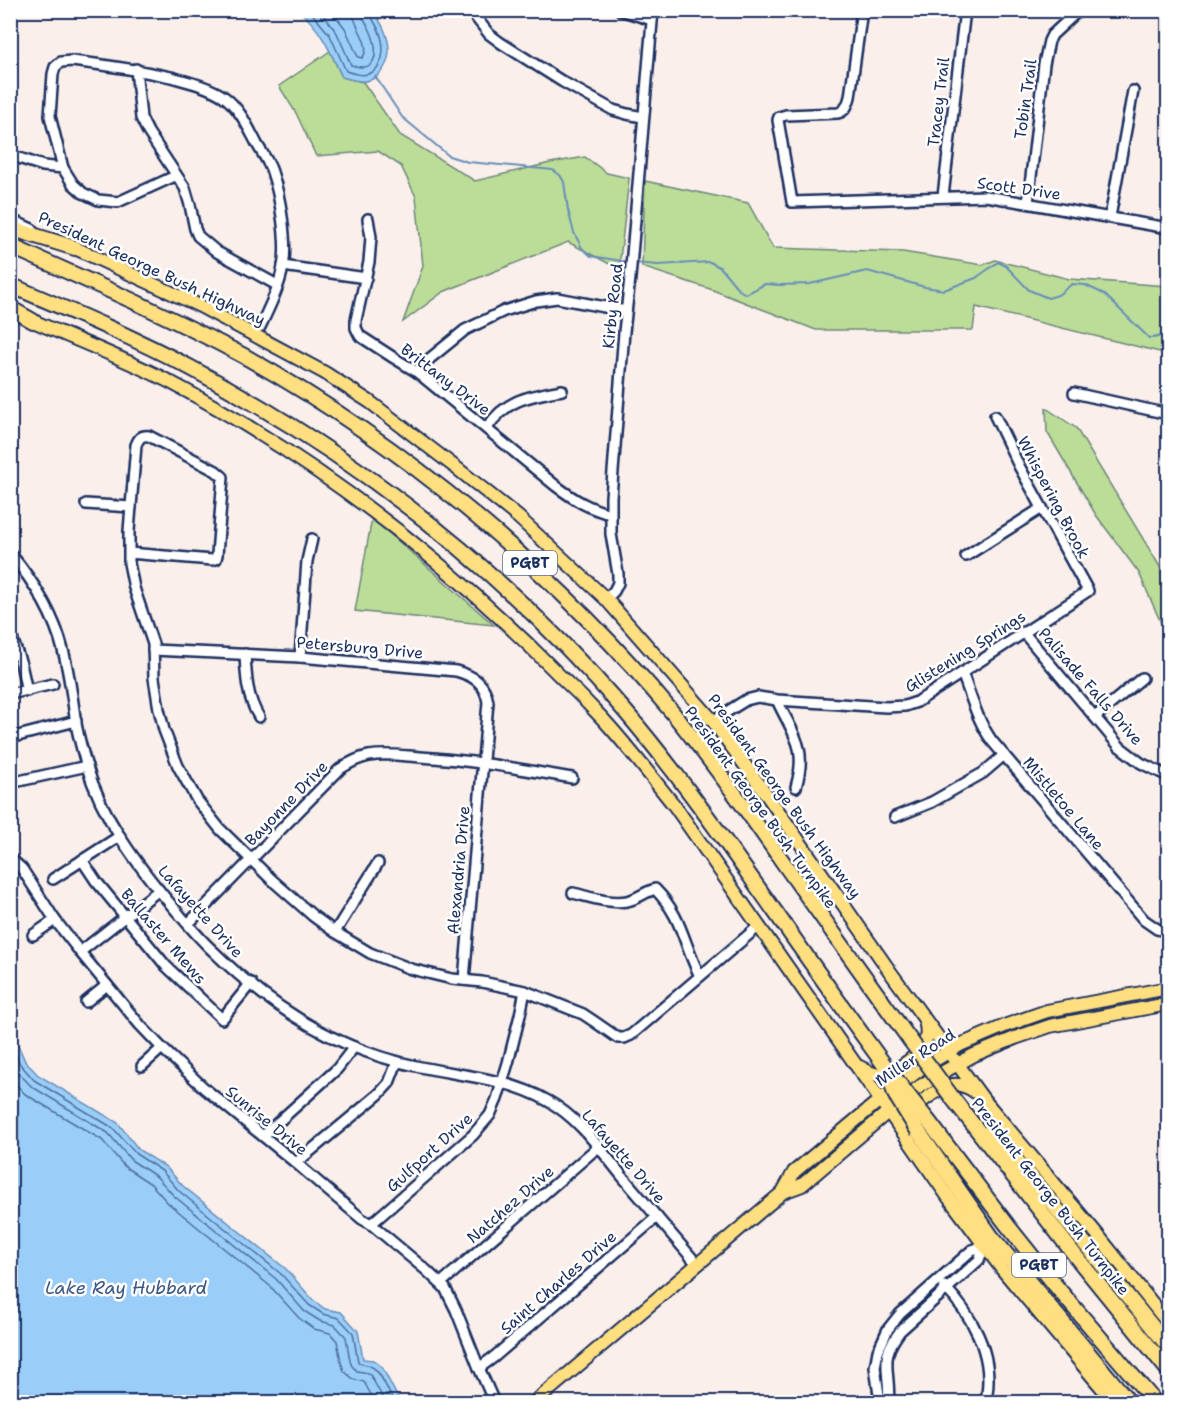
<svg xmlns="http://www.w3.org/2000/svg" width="1179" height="1413" font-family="'Shantell Sans',sans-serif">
  <rect width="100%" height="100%" fill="#faefeb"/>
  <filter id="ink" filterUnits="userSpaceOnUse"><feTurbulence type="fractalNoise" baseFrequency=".0167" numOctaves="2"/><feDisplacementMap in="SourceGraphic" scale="12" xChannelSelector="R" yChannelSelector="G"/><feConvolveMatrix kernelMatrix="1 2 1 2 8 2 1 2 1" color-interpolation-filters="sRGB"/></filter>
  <g filter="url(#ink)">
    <g fill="#bcdd97" stroke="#6c867a" stroke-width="1.5">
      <path d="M 330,51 L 342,77 L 363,82 L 400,135 L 475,181 L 550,163 L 585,157 L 607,173 L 629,178 L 619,269 L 568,242 L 443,292 L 403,322 L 423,266 L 416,197 L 401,166 L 378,151 L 316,156 L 296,113 L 279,86 Z"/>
      <path d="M 645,181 L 748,203 L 773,248 L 903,252 L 983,265 L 995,260 L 1069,279 L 1168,286 L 1168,354 L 976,307 L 973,330 L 816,330 L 710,289 L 642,267 Z"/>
      <path d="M 1046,408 L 1076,428 L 1168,580 L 1168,639 L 1139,573 L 1096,515 L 1047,432 Z"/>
      <path d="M 372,518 L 494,625 L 355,611 Z"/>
    </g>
    <g fill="#9acef8" stroke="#678eba" stroke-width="1.5">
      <path d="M 299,11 L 373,11 C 386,28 397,53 381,72 C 377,77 373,80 366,81 C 359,82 349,79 342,77 C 331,53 321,28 299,11 Z"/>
      <path d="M 11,1037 L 15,1038 L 25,1061 L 38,1075 L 118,1123 L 139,1150 L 166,1167 L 183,1186 L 286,1269 L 313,1300 L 325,1309 L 341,1312 L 358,1331 L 363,1359 L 373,1360 L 382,1367 L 400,1402 L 11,1402 Z"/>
    </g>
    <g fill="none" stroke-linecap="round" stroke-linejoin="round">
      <g stroke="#4e6f9c" stroke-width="1.5">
        <path d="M 309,10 L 330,35 L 346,71 C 357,75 369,78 377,68 C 387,55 383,36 375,23 C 372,18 370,16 369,10"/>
        <path d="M 320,10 L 337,33 L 351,65 C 357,67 364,69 370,65 C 380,56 374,38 369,28 C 366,21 362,19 361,10"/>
        <path d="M 331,10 L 345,28 L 358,57 L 362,58 C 374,46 353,26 352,10"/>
        <path d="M 10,1043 L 20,1064 L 34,1080 L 113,1128 L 136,1154 L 162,1171 L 179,1191 L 281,1274 L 309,1305 L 323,1314 L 339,1318 L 353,1333 L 358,1362 C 363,1365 367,1364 372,1367 C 381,1371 389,1394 394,1402"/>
        <path d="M 10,1060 L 15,1069 L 31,1086 L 108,1133 L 131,1160 L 157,1177 L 174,1196 L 276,1279 L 304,1311 L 320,1321 L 335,1325 L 346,1337 L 350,1361 L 352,1366 L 357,1371 L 368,1373 L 371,1376 L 385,1402"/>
        <path d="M 10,1078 L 25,1094 L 102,1140 L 125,1167 L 151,1184 L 168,1203 L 270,1286 L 299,1318 L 314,1329 L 330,1333 L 337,1341 L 341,1362 L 344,1371 L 353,1379 L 364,1382 L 375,1402"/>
      </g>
      <g stroke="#678eba" stroke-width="2">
        <path d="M 375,76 L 402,117 L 449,156 L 468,162 L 553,170 L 560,175 L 564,182 L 568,210 L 574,233 L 582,248 L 591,256 L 628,262"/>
        <path d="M 634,263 L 658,265 L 710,262 L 721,268 L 739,290 L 746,294 L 765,284 L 780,285 L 810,284 L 867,271 L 925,287 L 944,290 L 976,278 L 998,262 L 1006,266 L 1029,290 L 1048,298 L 1058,295 L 1072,284 L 1085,285 L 1104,294 L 1149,338 C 1159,338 1163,336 1168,328"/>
      </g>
      <defs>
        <g id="minor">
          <path d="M 470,10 L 489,34 L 501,43 L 563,82 L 613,110 L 627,114 L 643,117"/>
          <path d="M 620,10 L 652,20"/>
          <path d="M 862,10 L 850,97 C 848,104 846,111 838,113 L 786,115 L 779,117 L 778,120 L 792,202 L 986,196 L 1168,228"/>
          <path d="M 136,69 L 141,118 L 148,132 L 185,188 L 190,205 L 195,229 L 198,236 L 217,252 L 277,285"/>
          <path d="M 10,155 L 43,166 L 63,168"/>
          <path d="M 175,176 L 118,202 L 98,200 L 83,193 L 73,184 L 63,168 L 50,116 L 53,74 L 55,67 L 61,62 L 72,61 C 105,65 138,70 171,77 C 189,82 207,86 223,96 C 239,107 248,127 257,144 C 262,153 269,162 272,172 C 280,195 288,243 283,267 C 279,288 269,308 260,327"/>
          <path d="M 943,196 L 965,10"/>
          <path d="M 1028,203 L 1044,64 L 1049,41 L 1052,35 L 1079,10"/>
          <path d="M 1110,217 L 1133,91"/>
          <path d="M 10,219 L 32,229"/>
          <path d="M 368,219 L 371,237 L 369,262 L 356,320 L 356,328 L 360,336 L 394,358 L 417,372 L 556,486 C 575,500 588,508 610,514"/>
          <path d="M 283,266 L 366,278"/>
          <path d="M 417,372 L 428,360 L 465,330 L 504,311 L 536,301 L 557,298 L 626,311"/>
          <path d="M 1074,393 L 1168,414"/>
          <path d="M 487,428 C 506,399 530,396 562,390"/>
          <path d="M 86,504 L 131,507"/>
          <path d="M 10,553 C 34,582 54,614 63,650 C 69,672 72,695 75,717 C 77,733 82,749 86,764 C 102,818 137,865 173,907 C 186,922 198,937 212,950 C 269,1006 338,1050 416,1066 C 461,1076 508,1078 548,1101 C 579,1118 600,1149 622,1176 C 647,1205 672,1235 697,1264"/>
          <path d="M 129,553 L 212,560 L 216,559 L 217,555 L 223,477 L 216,471 L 149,436 C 141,435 139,438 136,445 L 129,531 L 129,563 L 134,588 L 153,644 L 154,678 L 159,709 L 164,730 L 178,766 L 197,800 L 220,829 L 272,880 L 313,916 L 335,932 L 370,953 L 411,969 L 452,979 L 482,982 L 525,991 L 583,1014 L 595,1022 L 618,1038 L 624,1038 L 631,1035 L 759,926"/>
          <path d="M 966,556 L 1042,508"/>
          <path d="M 606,599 L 614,591 L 618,583 L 618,574 L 611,534 L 611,497 L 624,332 L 630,278 L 653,10"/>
          <path d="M 10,632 L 21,664 L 27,691"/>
          <path d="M 1023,632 L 1120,747 L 1141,763 L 1168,776"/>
          <path d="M 153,650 L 300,657 L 456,671 C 474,676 485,683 488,702 L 464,980"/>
          <path d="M 245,654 C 246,676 247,698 259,717"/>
          <path d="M 300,657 L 307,561 L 312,539"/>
          <path d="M 962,673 C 971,696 977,720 992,741 L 1144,920 L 1157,929 L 1168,931"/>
          <path d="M 10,694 L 53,684"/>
          <path d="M 777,700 C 793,735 808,746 796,787"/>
          <path d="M 1095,717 L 1142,678"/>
          <path d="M 713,721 L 725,713 L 746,700 L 758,697 L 777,700 L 886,707 L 905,706 L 917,702 L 1088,591 L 1019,466 L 995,416"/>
          <path d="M 10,738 L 76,721"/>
          <path d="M 10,783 L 87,766"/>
          <path d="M 895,817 L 932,802 L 983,773 L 1004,755"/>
          <path d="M 10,858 L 22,869 L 55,920 L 80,952 L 140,1025 L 162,1048 L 204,1088 L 296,1163 L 331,1193 L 362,1219 L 371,1224 L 426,1270 L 445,1288 L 456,1310 L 479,1368 L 494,1402"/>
          <path d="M 82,860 L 96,881 L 166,966 L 222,1019 L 251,983"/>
          <path d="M 53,879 L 120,836"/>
          <path d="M 573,893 C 590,897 609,904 627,901 C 637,899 645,892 655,889 C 683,917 683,944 700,976"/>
          <path d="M 188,924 L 340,769 C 349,763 358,758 369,756 C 386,753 404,756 420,757 C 472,760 521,769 572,778"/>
          <path d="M 335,932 L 378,863"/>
          <path d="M 33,935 L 55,920"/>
          <path d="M 80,952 L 159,890"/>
          <path d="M 86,1002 L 107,985"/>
          <path d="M 142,1066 L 162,1048"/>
          <path d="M 263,1136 L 337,1069 L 354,1047"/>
          <path d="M 296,1163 L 379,1094 L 389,1083 L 397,1062"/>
          <path d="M 371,1224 L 473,1135 L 490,1115 L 497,1099 L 508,1063 L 520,1015 L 525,991"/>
          <path d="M 441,1283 L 598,1147"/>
          <path d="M 944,1286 C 972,1315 993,1353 987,1394"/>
          <path d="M 479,1368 L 494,1357 L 657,1217"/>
          <path d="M 880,1402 L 875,1367 L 878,1351 L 888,1329 L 900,1314 L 972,1250 L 984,1246"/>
          <path d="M 888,1402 C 891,1386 884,1368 888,1353 C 890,1345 895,1338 900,1331 L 979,1260 L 984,1246"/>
        </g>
        <g id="major">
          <path d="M 75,248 L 200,306 L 325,373 L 370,402 L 459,470 L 518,517 L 606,599 L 713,721 L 769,798 L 891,973 L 983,1099 L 1096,1233 L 1168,1323"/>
          <path d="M 33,321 C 79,341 126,359 170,382 C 315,459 445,559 560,676 C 574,689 588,703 601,717 C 627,745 650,775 674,805 L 949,1198 L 1002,1269 L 1114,1402"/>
          <path d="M 860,1067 C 865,1070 871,1074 878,1075 C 890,1077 920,1055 924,1044 C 928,1036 927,1029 925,1020"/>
          <path d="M 911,1112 L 914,1108 C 933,1093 952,1074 975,1092"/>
          <path d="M 783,1192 L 794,1172 L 881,1099 L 923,1067 L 960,1045 L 1007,1025 L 1047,1011 L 1168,988"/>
          <path d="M 535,1402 L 783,1192 L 802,1185 L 889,1111 L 919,1087 L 947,1070 L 974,1055 L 1015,1038 L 1050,1026 L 1168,1004"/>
        </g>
        <g id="highway">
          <path d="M 10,228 L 75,248"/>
          <path d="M 10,246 C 89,281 168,315 244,356 C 407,447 552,569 672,712 C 712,761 749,813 785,865 C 827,924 868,982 910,1040"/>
          <path d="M 10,285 C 71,311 133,337 191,368 C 355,455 503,570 624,710 C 679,774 727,844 776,913 C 813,966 850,1018 888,1070"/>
          <path d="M 10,308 L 33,321"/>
          <path d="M 954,1100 L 1081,1263 L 1168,1370"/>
          <path d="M 929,1122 L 1008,1226 L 1060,1291 L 1155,1402"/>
          <path d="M 918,1131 L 991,1236 L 1129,1402"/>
          <path d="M 988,1133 L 1022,1166 L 1168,1346"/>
        </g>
      </defs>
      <use href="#minor" stroke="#1b2f5e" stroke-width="14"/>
      <use href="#major" stroke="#1b2f5e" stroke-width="16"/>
      <use href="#highway" stroke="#1b2f5e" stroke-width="18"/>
      <use href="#minor" stroke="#fff" stroke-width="9"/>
      <use href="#major" stroke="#ffdf80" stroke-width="12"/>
      <use href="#highway" stroke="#ffdf80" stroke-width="14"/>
      <defs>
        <g id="highway-bridge">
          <path d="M 910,1040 L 954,1100"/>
          <path d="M 888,1070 L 895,1094 L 918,1131"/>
          <path d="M 893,1076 L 929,1122"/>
        </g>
      </defs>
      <use href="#highway-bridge" stroke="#1b2f5e" stroke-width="18" stroke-linecap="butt"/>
      <use href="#highway-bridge" stroke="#ffdf80" stroke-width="14"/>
    </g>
  </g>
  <g text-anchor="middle" stroke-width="5" stroke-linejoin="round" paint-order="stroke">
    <g fill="#fff" stroke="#5f6d8e" stroke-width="1.5">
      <rect x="503" y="551" width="54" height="24" rx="4.5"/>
      <rect x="1012" y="1253" width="54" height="24" rx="4.5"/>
    </g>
    <g font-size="15" font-weight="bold" fill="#1b2f5e">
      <text x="530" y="568">PGBT</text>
      <text x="1039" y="1270">PGBT</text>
    </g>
    <g font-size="16" fill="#1b2f5e" stroke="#fff">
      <text transform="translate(1025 99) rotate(-82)" y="6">Tobin Trail</text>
      <text transform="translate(938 102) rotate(-83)" y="6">Tracey Trail</text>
      <text transform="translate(1019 188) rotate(8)" y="6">Scott Drive</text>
      <text transform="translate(152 268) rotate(25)" y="6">President George Bush Highway</text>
      <text transform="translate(612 306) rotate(-84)" y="6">Kirby Road</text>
      <text transform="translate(446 379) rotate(37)" y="6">Brittany Drive</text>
      <text transform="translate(1054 497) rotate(62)" y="6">Whispering Brook</text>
      <text transform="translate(360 647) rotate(5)" y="6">Petersburg Drive</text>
      <text transform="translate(965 651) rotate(-32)" y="6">Glistening Springs</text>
      <text transform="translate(1091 686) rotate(49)" y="6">Palisade Falls Drive</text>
      <text transform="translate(785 796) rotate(54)" y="6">President George Bush Highway</text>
      <text transform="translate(286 803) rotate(-46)" y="6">Bayonne Drive</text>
      <text transform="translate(1064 803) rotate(50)" y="6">Mistletoe Lane</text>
      <text transform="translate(761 807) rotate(54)" y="6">President George Bush Turnpike</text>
      <text transform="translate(458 870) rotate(-85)" y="6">Alexandria Drive</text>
      <text transform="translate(201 911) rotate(48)" y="6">Lafayette Drive</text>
      <text transform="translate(164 936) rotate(49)" y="6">Ballaster Mews</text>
      <text transform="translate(915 1057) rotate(-33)" y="6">Miller Road</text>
      <text transform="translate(267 1120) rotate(39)" y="6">Sunrise Drive</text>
      <text transform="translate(429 1152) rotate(-42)" y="6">Gulfport Drive</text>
      <text transform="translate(624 1156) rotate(49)" y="6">Lafayette Drive</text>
      <text transform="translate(1051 1196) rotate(52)" y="6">President George Bush Turnpike</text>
      <text transform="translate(510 1204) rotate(-41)" y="6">Natchez Drive</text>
      <text transform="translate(558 1282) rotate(-41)" y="6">Saint Charles Drive</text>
    </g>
    <g font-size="18" font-style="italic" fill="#3b5784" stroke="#fff">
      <text x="126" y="1294">Lake Ray Hubbard</text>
    </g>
  </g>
  <rect width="1179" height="1413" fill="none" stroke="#fff" stroke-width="36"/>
  <rect x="18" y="18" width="1143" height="1377" fill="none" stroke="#1b2f5e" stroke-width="2" filter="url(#ink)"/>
</svg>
